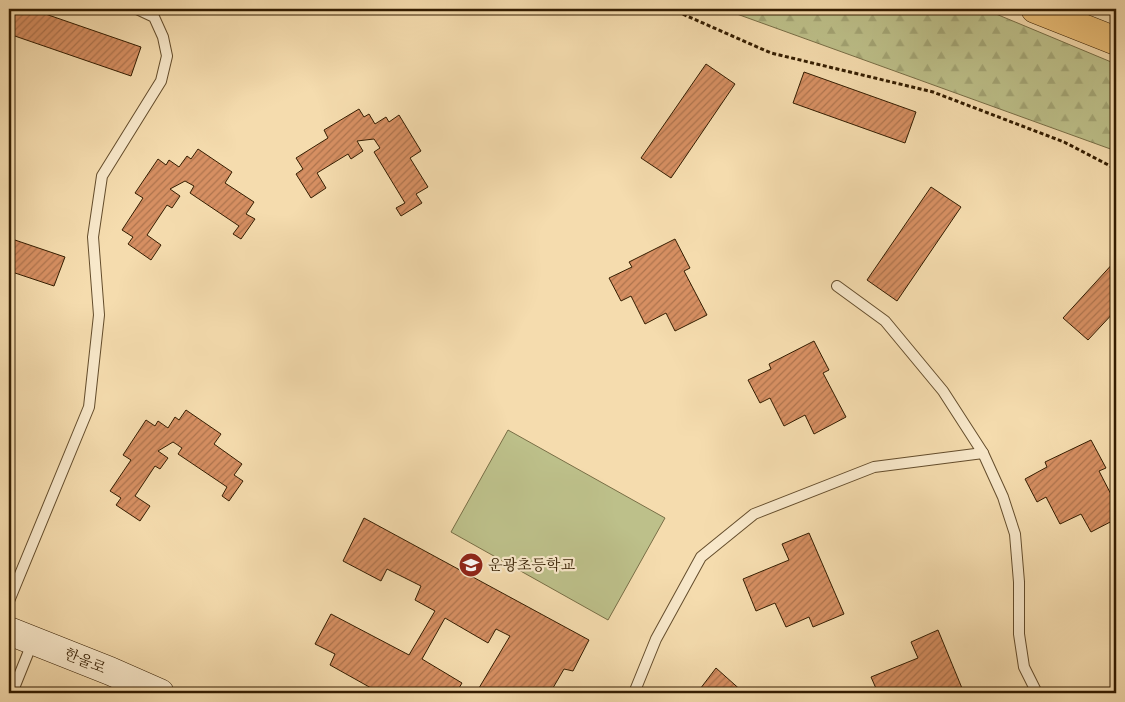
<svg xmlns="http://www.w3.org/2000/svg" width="1125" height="702" font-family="'Gentium Book Plus','Noto Serif KR',serif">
  <defs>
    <pattern id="forest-firs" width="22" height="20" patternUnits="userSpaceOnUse" patternTransform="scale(1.25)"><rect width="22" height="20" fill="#bdc08a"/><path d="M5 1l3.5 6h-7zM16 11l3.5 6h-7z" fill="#a3a575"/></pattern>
    <pattern id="building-hatch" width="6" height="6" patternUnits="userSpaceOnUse" patternTransform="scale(1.25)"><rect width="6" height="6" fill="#d68f62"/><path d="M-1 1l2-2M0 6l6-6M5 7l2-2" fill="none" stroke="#ae744e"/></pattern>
  </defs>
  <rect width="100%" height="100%" fill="#f5dcae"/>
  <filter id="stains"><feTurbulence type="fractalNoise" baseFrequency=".004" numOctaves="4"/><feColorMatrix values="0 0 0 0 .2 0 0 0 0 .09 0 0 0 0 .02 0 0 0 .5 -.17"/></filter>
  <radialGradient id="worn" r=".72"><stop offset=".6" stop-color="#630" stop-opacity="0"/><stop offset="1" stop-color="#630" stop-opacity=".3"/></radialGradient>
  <path fill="#bdc08a" stroke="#786e46" d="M 508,430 L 665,518 L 608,620 L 451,532 Z"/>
  <path fill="url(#forest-firs)" stroke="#786e46" d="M 723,9 L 984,9 L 1116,64 L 1116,151 Z"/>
  <g fill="url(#building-hatch)" stroke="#341d01">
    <path d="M 9,9 L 31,9 L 141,47 L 131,76 L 9,34 Z"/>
    <path d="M 706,64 L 735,84 L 671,178 L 641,158 Z"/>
    <path d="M 804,72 L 916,112 L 905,143 L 793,103 Z"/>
    <path d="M 359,109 L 364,117 L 369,114 L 375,124 L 386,117 L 389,122 L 399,115 L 421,151 L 410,158 L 428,187 L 416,194 L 422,203 L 401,216 L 396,208 L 405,203 L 374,152 L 380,148 L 374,139 L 357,141 L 363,151 L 351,159 L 348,154 L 317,173 L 326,188 L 311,198 L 296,174 L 303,169 L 296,158 L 328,138 L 324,130 Z"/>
    <path d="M 198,149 L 232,172 L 225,183 L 254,202 L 246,214 L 255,219 L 241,239 L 233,234 L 239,226 L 190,193 L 194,186 L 185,181 L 170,189 L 180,196 L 172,208 L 167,205 L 147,235 L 161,245 L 151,260 L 128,244 L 133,237 L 122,230 L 143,198 L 135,193 L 158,159 L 166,165 L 169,160 L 179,167 L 187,156 L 191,159 Z"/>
    <path d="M 931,187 L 961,207 L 897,301 L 867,280 Z"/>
    <path d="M 9,238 L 65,257 L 54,286 L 9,271 Z"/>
    <path d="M 675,239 L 690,268 L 684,271 L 707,315 L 675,331 L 666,313 L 645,324 L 631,296 L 621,301 L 609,278 L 632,267 L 629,262 Z"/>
    <path d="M 1116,260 L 1116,310 L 1088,340 L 1063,318 Z"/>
    <path d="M 814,341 L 829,370 L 823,373 L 846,417 L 814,434 L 805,415 L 784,426 L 770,398 L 760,403 L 748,380 L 771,369 L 769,364 Z"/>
    <path d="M 186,410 L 221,434 L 214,444 L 242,464 L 234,475 L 243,481 L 229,501 L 222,496 L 227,487 L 178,454 L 182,448 L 173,442 L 158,451 L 168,458 L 160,469 L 155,466 L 135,496 L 150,506 L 140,521 L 116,505 L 121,498 L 110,491 L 131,460 L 123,455 L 146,420 L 155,426 L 158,421 L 168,428 L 175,417 L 179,420 Z"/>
    <path d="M 1091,440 L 1106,468 L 1099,471 L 1116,504 L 1116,519 L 1091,532 L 1081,514 L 1060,524 L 1046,497 L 1037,502 L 1025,479 L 1047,467 L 1045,462 Z"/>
    <path d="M 364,518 L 589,640 L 573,671 L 564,669 L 550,693 L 476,693 L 510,636 L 496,629 L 488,643 L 445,618 L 422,659 L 462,683 L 456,693 L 380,693 L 330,665 L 335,654 L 315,644 L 331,614 L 409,655 L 435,611 L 415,600 L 421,586 L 387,569 L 381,581 L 343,561 Z"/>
    <path d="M 809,533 L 844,614 L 813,627 L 809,617 L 786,627 L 775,603 L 756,611 L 743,579 L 789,560 L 782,544 Z"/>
    <path d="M 938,630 L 964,693 L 878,693 L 871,677 L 918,658 L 911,642 Z"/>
    <path d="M 716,668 L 744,693 L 697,693 Z"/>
  </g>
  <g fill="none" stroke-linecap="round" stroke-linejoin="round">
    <defs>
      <g id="lane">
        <path d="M 837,286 L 885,321 L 943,391 L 983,453 L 1003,497 L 1015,534 L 1019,582 L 1019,634 L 1024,667 L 1037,693"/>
        <path d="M 9,601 L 89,407 L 99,315 L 93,237 L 102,176 L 161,81 L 167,56 L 163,37 L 154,17 L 137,9"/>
        <path d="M 12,693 L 33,641"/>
        <path d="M 634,693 L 656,639 L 701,557 L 754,514 L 874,467 L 983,453"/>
      </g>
      <path id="secondary" d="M 9,631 L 110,671 L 160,693"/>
      <path id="highway" d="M 1035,9 L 1116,41"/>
    </defs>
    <use href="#lane" stroke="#644d2c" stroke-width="12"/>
    <use href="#secondary" stroke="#341d01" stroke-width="29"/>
    <use href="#highway" stroke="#341d01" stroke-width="29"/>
    <path stroke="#341d01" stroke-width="3" stroke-dasharray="4 2.5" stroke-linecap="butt" d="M 671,9 L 771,53 L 933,92 L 1064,142 L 1116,169"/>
    <use href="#lane" stroke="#f8e8ca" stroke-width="10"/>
    <use href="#secondary" stroke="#f8e8ca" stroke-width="28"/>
    <use href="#highway" stroke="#eabe77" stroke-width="28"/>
  </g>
  <defs>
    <symbol id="school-disc" viewBox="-11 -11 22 22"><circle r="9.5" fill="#8f2418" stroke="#f8e8ca"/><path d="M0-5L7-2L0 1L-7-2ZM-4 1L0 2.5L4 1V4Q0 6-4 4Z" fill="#fff"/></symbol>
  </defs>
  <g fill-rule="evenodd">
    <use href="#school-disc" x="457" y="551" width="28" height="28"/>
  </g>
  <g text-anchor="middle" stroke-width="4.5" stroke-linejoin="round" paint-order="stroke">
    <g font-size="15" fill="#341d01" stroke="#f8e8ca" text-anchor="start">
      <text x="488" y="570">운광초등학교</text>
    </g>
    <g font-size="15" fill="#341d01" stroke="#f8e8ca">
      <text transform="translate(85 661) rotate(22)" y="5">한울로</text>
    </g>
  </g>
  <rect width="1125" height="702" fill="none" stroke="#f5dcae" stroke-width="30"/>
  <rect x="10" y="10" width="1105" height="682" fill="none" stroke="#341d01" stroke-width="2.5"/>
  <rect x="15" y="15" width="1095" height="672" fill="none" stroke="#341d01"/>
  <rect width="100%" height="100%" filter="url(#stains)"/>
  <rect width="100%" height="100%" fill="url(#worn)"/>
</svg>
